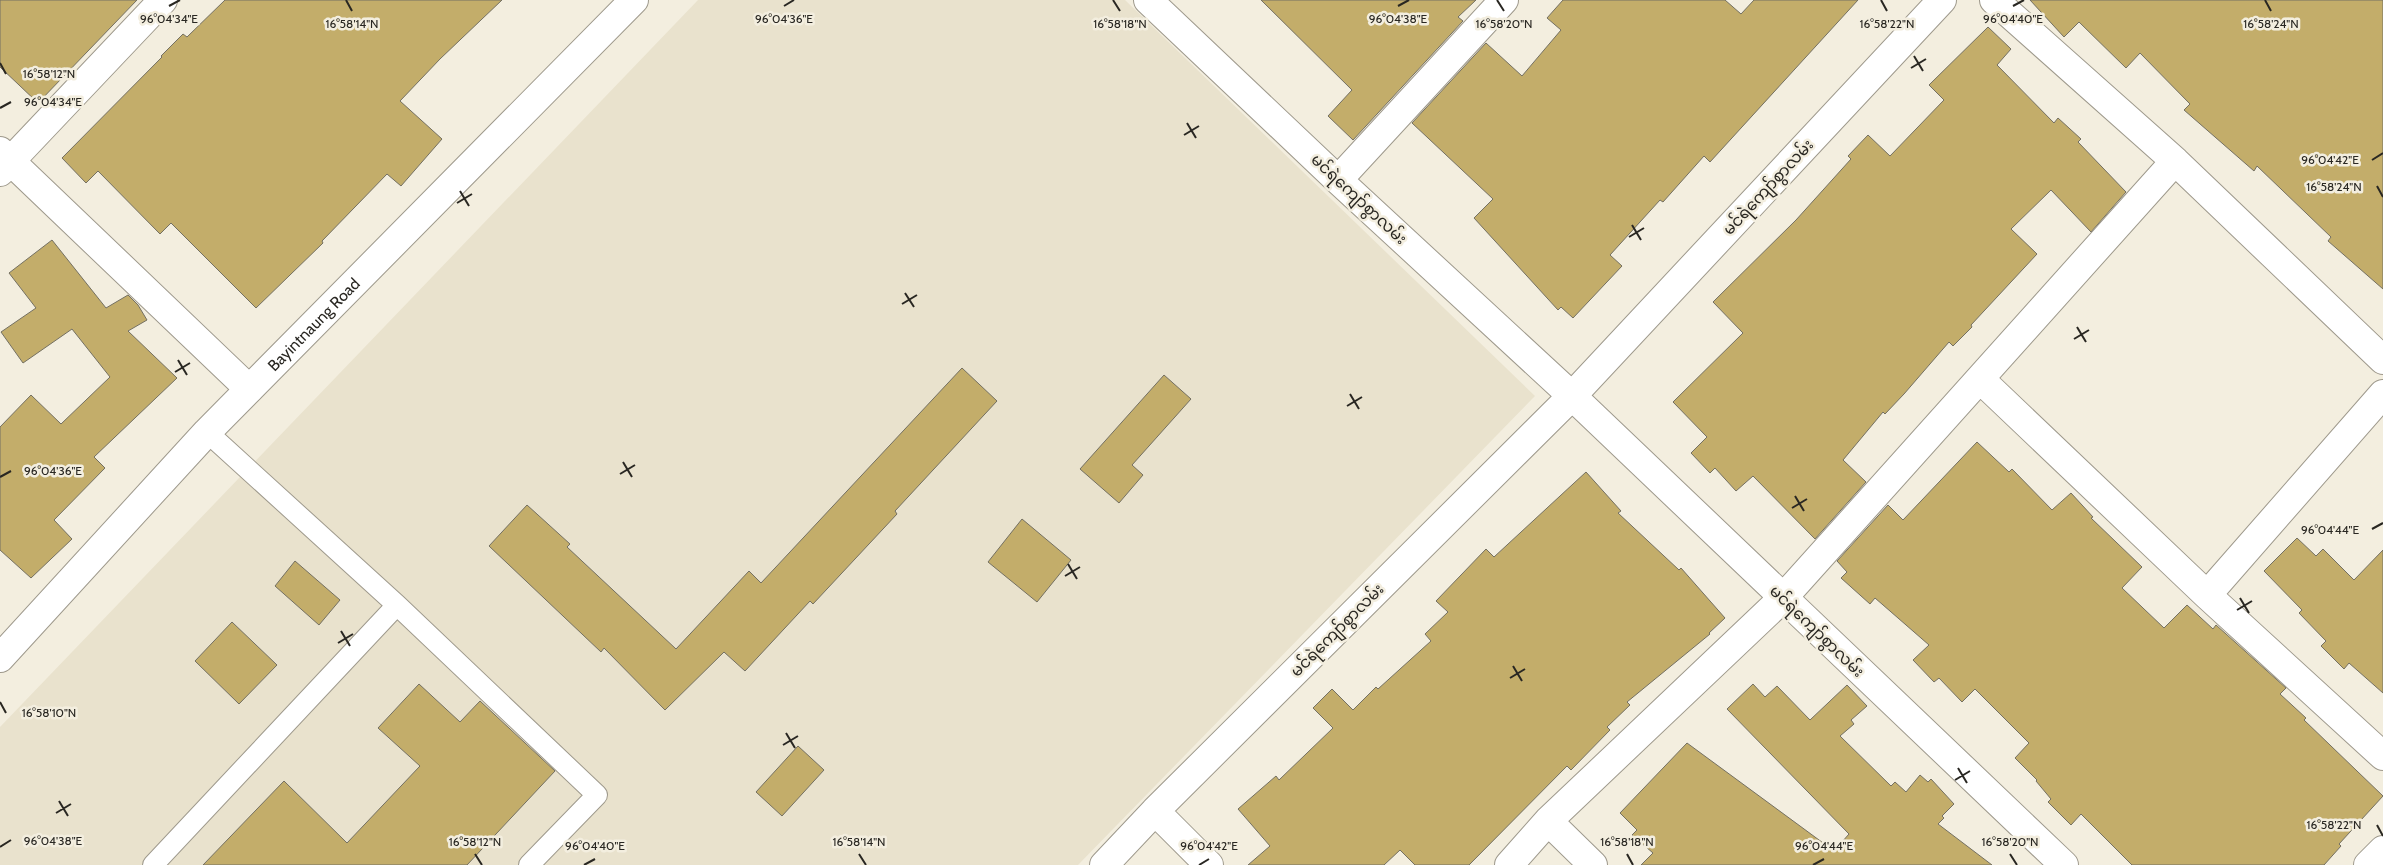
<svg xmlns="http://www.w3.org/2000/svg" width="2383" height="865" font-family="Cabin,'Noto Sans Myanmar',sans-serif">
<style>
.built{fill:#e9e2cd}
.building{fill:#c3ad6a;stroke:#747062}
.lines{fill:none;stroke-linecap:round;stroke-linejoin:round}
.lane-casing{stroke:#9e998c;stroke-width:22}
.street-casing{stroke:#9e998c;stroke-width:30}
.secondary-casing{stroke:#9e998c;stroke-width:30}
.lane{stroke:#fff;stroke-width:20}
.street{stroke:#fff;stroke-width:28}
.secondary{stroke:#fff;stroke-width:28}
.ticks{fill:none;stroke:#292722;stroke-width:2}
.labels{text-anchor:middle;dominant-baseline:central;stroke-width:5;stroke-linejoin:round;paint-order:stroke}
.street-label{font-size:16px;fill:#292722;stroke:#f3eedf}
.ticks-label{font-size:12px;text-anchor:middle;fill:#292722;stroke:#f3eedf;stroke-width:5;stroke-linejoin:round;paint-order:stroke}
</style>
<rect width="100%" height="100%" fill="#f3eedf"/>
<!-- built -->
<path class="built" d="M698,0H1125L1535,396L1078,865H0V727Z"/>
<!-- building -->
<path class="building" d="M0,0H137L38,103L0,67Z
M225,0H502L440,59L400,101L442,139L401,186L387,174L322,241L323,243L256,308L171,223L160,234L98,171L86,183L62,158L162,57L161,56L183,34L187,37Z
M1261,0H1476L1458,17L1463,21L1353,140L1328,116L1352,90Z
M1563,0H1725L1741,14L1754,0H1858L1710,162L1704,156L1663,202L1660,200L1610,255L1622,266L1573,318L1561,307L1558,310L1474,218L1493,199L1412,123L1486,43L1522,76L1561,30L1547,18Z
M2030,0H2383V289L2328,241L2331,237L2257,166L2254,171L2184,110L2190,104L2140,53L2126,68L2079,22L2064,37Z
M1988,27L2011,49L1997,65L2054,123L2058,118L2081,139L2078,142L2126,192L2091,232L2051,190L2011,229L2037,254L1971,325L1972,327L1953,346L1949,342L1904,394L1885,414L1883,412L1843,460L1866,482L1815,539L1753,476L1736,491L1715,468L1710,473L1691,453L1707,437L1673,402L1743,333L1713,302L1796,220L1851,159L1848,156L1868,135L1890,156L1944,100L1929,85Z
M52,240L106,308L128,295L138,305L147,320L128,331L177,378L94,457L105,468L54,520L72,539L31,578L0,550V427L31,395L61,424L110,377L72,329L23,363L1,332L36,308L9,273Z
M962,368L997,401L895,511L897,514L813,604L810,601L745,671L724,652L665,710L604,648L601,652L489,546L527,505L570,544L567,547L676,649L749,571L761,583Z
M1164,375L1191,399L1132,465L1143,475L1119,503L1080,469Z
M1977,442L2009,472L2012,469L2052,510L2071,493L2093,517L2091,518L2142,567L2122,588L2164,628L2187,605L2213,629L2216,625L2286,688L2280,694L2306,718L2304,720L2383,796L2339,844L2341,846L2324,865H2132L2081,814L2071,825L2048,802L2051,799L2036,781L2037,780L2015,758L2029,743L1975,689L1962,702L1939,678L1934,682L1913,660L1929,645L1875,598L1870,604L1841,578L1847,572L1837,561L1888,505L1903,520Z
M1586,472L1621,511L1618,513L1679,570L1681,568L1725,618L1709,633L1710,634L1627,702L1630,705L1607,727L1610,730L1571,770L1567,766L1469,865H1415L1400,850L1384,865H1248L1270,846L1238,809L1276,776L1279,780L1333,728L1313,708L1332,689L1353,710L1376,687L1378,689L1431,641L1425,634L1448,612L1436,601L1486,549L1494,557Z
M1022,519L1071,560L1037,602L988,562Z
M2297,538L2316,556L2323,549L2354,580L2383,550V693L2349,663L2344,669L2321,646L2326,641L2299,613L2302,610L2264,571Z
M295,561L340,600L319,625L275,586Z
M232,622L277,665L239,704L195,661Z
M419,684L460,722L480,701L555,771L467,865H203L284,781L347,843L420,766L378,728Z
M1753,684L1765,697L1777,686L1810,720L1847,685L1867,706L1851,720L1854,724L1840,736L1891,786L1895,782L1906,792L1920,775L1928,782L1931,779L1954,804L1942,816L1944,818L1938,824L1992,865H1641L1653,853L1632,835L1637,830L1620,813L1687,743L1834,851L1849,834L1727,709Z
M798,746L824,770L782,816L756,792Z"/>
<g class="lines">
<defs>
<path id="lane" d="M207,432L397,605L597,795L529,865
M153,865L397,605"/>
<path id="street" d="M1148,0L1338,180L1572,396L2064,865
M1994,0L2175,161L2383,360
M0,151L249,389
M0,172L163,0
M1338,180L1504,0
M1980,379L2207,595L2383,756
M2207,595L2383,394
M1155,811L1209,865
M1548,821L1593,865
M1104,865L1155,811L1572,396L1942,0
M1509,865L1548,821L1783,598L2175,161
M2368,865L2383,850"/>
<g id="secondary">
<path id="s1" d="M0,658L207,432L634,0"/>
</g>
</defs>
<!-- lane casing -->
<use href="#lane" class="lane-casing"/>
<!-- street casing -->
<use href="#street" class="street-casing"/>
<!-- secondary casing -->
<use href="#secondary" class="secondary-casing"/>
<!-- lane -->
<use href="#lane" class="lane"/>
<!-- street -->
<use href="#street" class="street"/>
<!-- secondary -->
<use href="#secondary" class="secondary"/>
</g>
<!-- ticks -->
<path class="ticks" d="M346,0L352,11M1113,0L1120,11M1497,0L1504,11M1881,0L1887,11M2265,0L2271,11M169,6L180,0M784,6L794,0M1398,6L1409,0M2013,6L2024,0M1914,56L1923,71M0,63L6,74M1911,68L1926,59M0,108L11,102M1187,123L1196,138M1184,135L1199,126M2372,160L2383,153M2377,186L2383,197M460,191L469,206M457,203L472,194M1632,225L1641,240M1629,237L1644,228M905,293L914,307M902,304L917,295M2077,327L2086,342M2074,339L2089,330M178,360L187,375M175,372L190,363M1350,394L1359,409M1347,406L1362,397M623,462L632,477M620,474L635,465M0,477L11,471M1795,496L1804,511M1792,508L1807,499M2372,529L2383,523M1068,564L1077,579M1065,576L1080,567M2240,598L2249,613M2237,610L2252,601M341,631L350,646M338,643L353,634M1513,666L1522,681M1510,678L1525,669M0,702L6,713M786,733L795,748M783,745L798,736M1958,768L1967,783M1955,780L1970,771M59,801L68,816M56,813L71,804M2377,825L2383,836M0,847L11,840M475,854L482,865M859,854L866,865M1627,854L1633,865M2010,854L2017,865M584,865L595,859M1199,865L1209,859M1813,865L1824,859"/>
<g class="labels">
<!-- street labels -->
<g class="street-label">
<text transform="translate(1768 187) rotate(-47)">မင်ရဲကျော်စွာလမ်း</text>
<text transform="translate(1359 199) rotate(43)">မင်ရဲကျော်စွာလမ်း</text>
<text stroke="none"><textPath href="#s1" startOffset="458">Bayintnaung Road</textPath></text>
<text transform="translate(1337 630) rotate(-45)">မင်ရဲကျော်စွာလမ်း</text>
<text transform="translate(1817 631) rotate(44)">မင်ရဲကျော်စွာလမ်း</text>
</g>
</g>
<g class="ticks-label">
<text x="169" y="23">96°04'34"E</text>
<text x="784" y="23">96°04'36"E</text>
<text x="1398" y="23">96°04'38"E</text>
<text x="2013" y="23">96°04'40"E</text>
<text x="1887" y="28">16°58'22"N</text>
<text x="2271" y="28">16°58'24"N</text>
<text x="352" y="28">16°58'14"N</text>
<text x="1120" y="28">16°58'18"N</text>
<text x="1504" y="28">16°58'20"N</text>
<text x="49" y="78">16°58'12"N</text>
<text x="53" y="106">96°04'34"E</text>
<text x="2330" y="164">96°04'42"E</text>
<text x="2334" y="191">16°58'24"N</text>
<text x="53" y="475">96°04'36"E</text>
<text x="2330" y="534">96°04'44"E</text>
<text x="49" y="717">16°58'10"N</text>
<text x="2334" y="829">16°58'22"N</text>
<text x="53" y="845">96°04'38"E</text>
<text x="475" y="846">16°58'12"N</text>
<text x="859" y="846">16°58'14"N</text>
<text x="1627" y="846">16°58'18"N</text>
<text x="2010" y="846">16°58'20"N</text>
<text x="595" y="850">96°04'40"E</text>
<text x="1209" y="850">96°04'42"E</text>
<text x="1824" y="850">96°04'44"E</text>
</g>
</svg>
